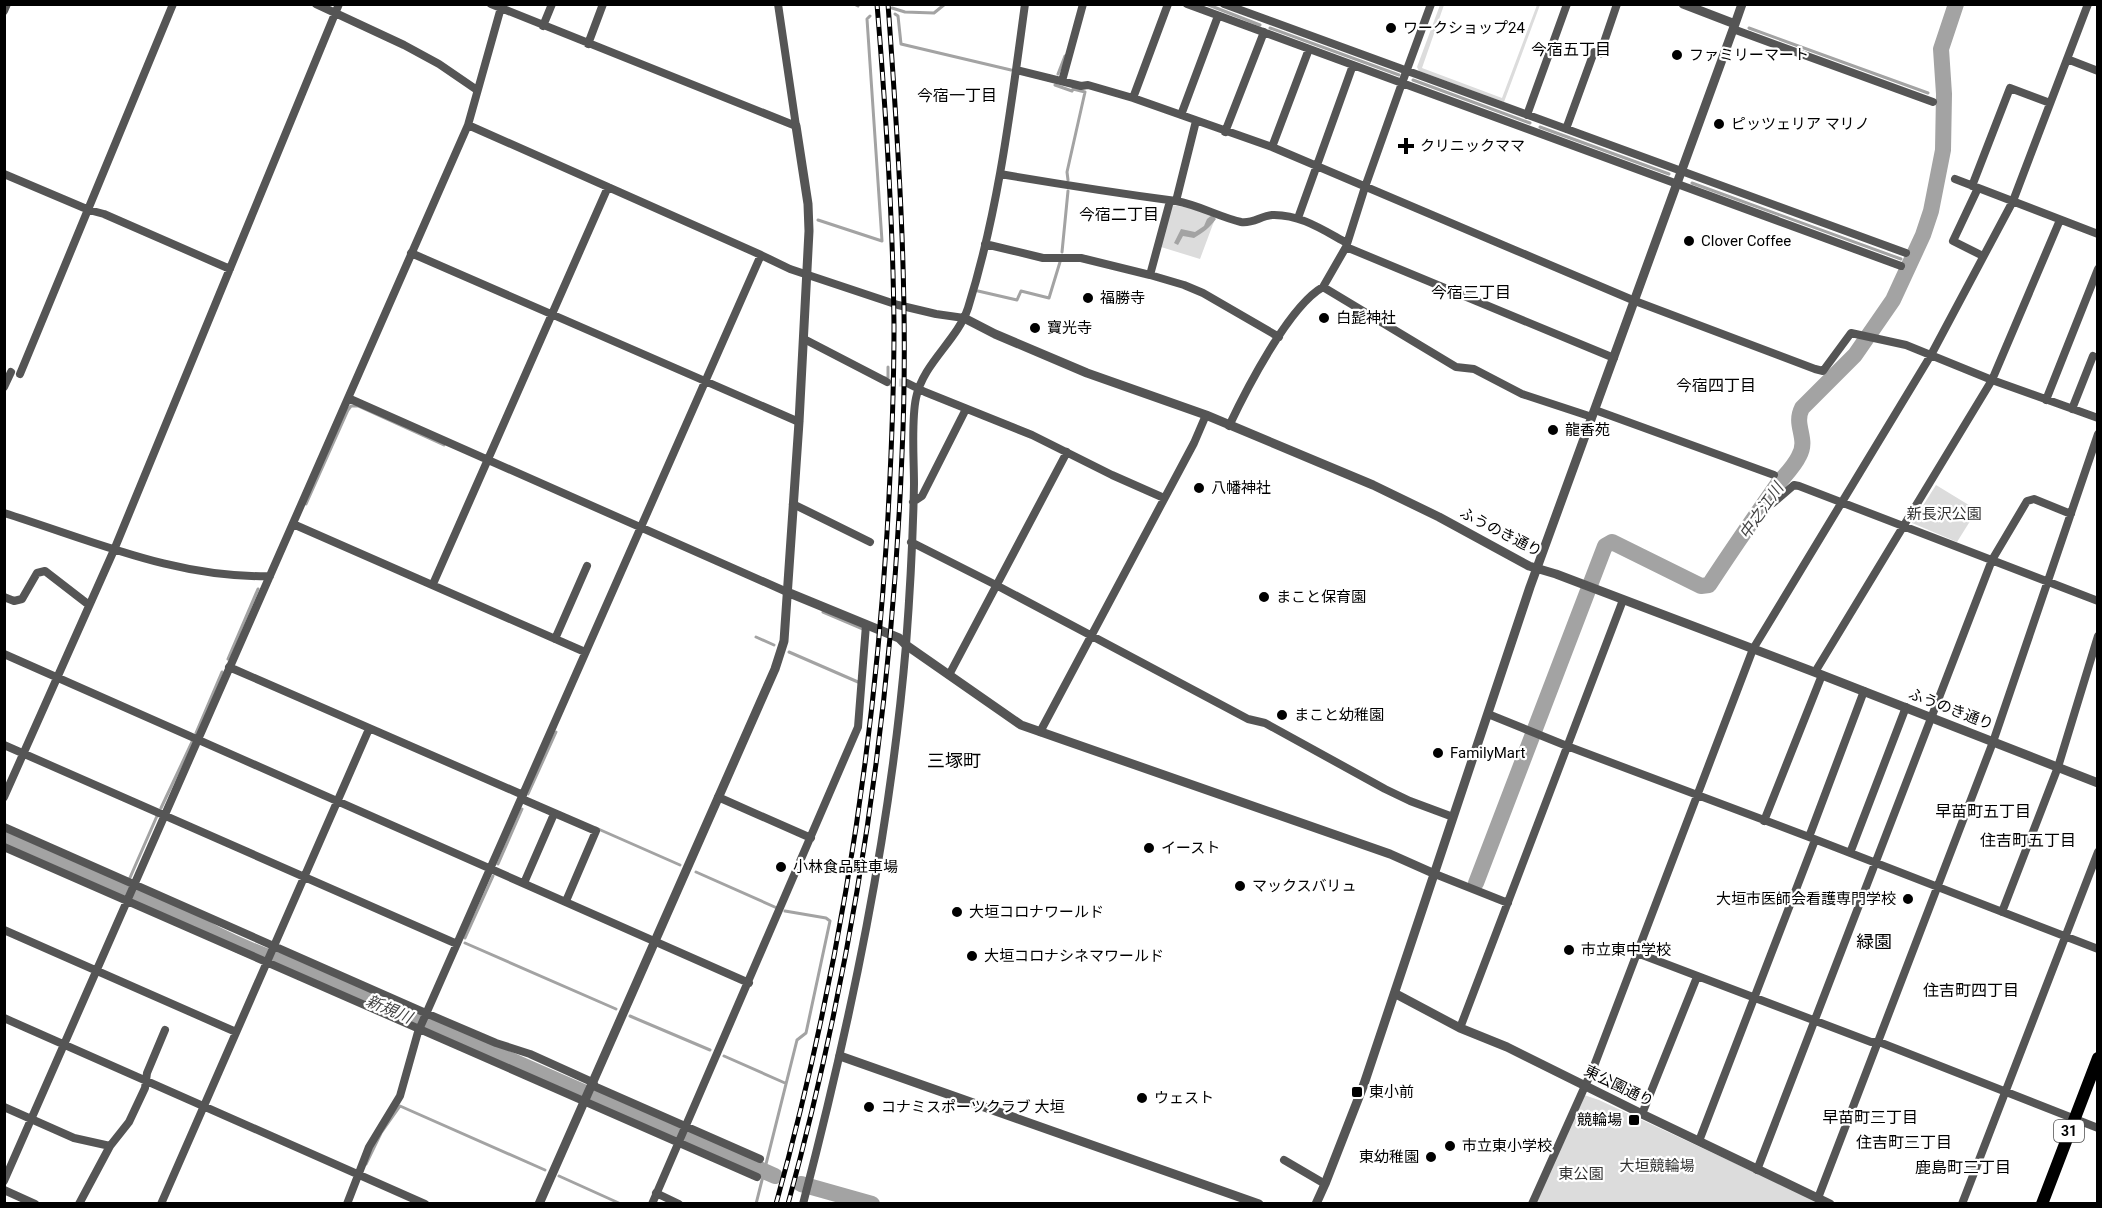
<svg xmlns="http://www.w3.org/2000/svg" width="2102" height="1208" font-family="Roboto,'Noto Sans JP',sans-serif">
<style>
.green{fill:#dcdcdc}
.water{fill:#a3a3a3}
.lines{fill:none;stroke-linecap:round;stroke-linejoin:round}
.stream{stroke:#a3a3a3;stroke-width:3}
.river{stroke:#a3a3a3;stroke-width:16}
.minor-tunnel{stroke:#d9d9d9;stroke-width:8;stroke-dasharray:8 4;stroke-linecap:butt}
.minor{stroke:#555;stroke-width:8}
.tertiary{stroke:#555;stroke-width:9}
.primary{stroke:#000;stroke-width:12}
.rail-casing{stroke:#000;stroke-width:5}
.rail{stroke:#fff;stroke-width:3;stroke-dasharray:9;stroke-linecap:butt}
.poi-dot{fill:#000;stroke:#fff;stroke-width:2}
.labels{text-anchor:middle;dominant-baseline:central;stroke-width:4.5;stroke-linejoin:round;paint-order:stroke}
.shield{fill:#fff;stroke:#4c4c4c;stroke-width:1.5}
.shield-label{font-size:14px;font-weight:bold;fill:#000}
.poi-label{font-size:15px;fill:#000;stroke:#fff;text-anchor:start}
.park-label{font-size:15px;fill:#333;stroke:#fff}
.street-label{font-size:15px;fill:#000;stroke:#fff}
.neighbourhood-label{font-size:16px;fill:#000;stroke:#fff}
.water-label{font-size:16px;font-style:italic;fill:#444;stroke:#fff}
.quarter-label{font-size:18px;fill:#000;stroke:#fff}
</style>
<rect width="100%" height="100%" fill="#fff"/>
<!-- green -->
<path class="green" d="M1440,5H1444L1422,68L1502,98L1537,5H1540L1504,102L1419,71L1417,67Z
M1172,205L1207,211L1216,216L1200,259L1161,247Z
M1936,485L1977,510L1957,542L1912,523Z
M1584,1095L1599,1100L1820,1203L1536,1204Z"/>
<!-- water -->
<path class="water" d="M1212,215L1216,219C1209,228 1204,232 1194,238L1183,236L1178,245L1174,243L1181,229L1195,232L1204,226L1207,219Z"/>
<g class="lines">
<!-- stream -->
<path class="stream" d="M854,4L858,6
M1206,4L1260,25
M892,8L905,12L934,13L945,4
M895,14L898,16L901,44L1011,70
M1270,28L1399,75
M1749,28L1928,93
M1058,74L1065,56
M1413,80L1530,123
M1055,85L1072,91L1073,89L1085,92L1067,172L1068,180
M1942,98H1944
M1540,127L1669,174
M1692,183L1901,259
M818,220L882,241L867,19L870,16
M1062,252L1068,191
M978,291L1017,300L1021,291L1049,298L1060,262
M885,378L888,379V367
M306,504L348,410L351,406H358L444,445
M823,612L863,629
M756,637L774,645
M789,652L858,682
M228,659L258,589
M196,733L222,672
M528,794L556,732
M161,808L192,742
M596,828L680,865
M498,864L522,809
M696,872L777,908
M125,889L157,816
M465,938L493,876
M465,943L616,1009
M630,1016L710,1050
M724,1056L785,1083
M366,1164L381,1133L400,1106L545,1170
M559,1176L621,1204
M756,1204L797,1040L806,1033L830,921L826,918L785,911"/>
<!-- river -->
<path class="river" d="M4,837L183,915C219,939 262,956 303,969L775,1176
M1476,883L1605,546L1612,542L1701,586L1709,585C1731,551 1754,518 1777,485C1784,476 1794,467 1799,456C1809,438 1793,426 1802,408L1855,355L1893,300L1923,235L1931,211L1943,150L1944,94L1941,49L1956,4
M801,1184L872,1204"/>
<!-- minor-tunnel -->
<path class="minor-tunnel" d="M887,382L907,383"/>
<!-- minor -->
<path class="minor" d="M316,4L404,45L439,64L477,90
M491,4L796,126L778,4
M1187,4L1402,83L1431,4
M1224,4L1906,253
M4,11L7,4
M543,26L552,4
M1733,29L1933,102
M588,44L603,4
M2067,59L2098,71
M1016,70L1081,86L1088,85L1133,98L1272,147L1635,301L1815,369L1823,371L1851,333L1906,345L1992,380L2098,418
M1062,81L1083,4
M1133,98L1168,4
M1181,115L1218,16
M1527,115L1567,4
M468,125L761,255L790,269L898,305L936,314L964,318
M1566,129L1594,52L1600,54L1617,4
M1225,132L1264,32
M1272,147L1309,49
M4,174L89,210L104,214L230,269
M1000,174C1059,184 1117,193 1176,201C1199,205 1219,217 1241,222C1252,224 1261,216 1272,215C1300,214 1323,230 1347,243
M1955,179L2098,234
M1972,186L2010,88L2050,103
M1978,188L1953,241L1983,256
M1176,201L1196,121
M1298,218L1353,65
M985,244L1043,258H1081L1150,275L1170,201
M1346,247L1614,358
M411,253L799,422
M1150,275L1184,285L1203,293L1279,337
M804,339L887,382
M20,374L173,4
M907,383L925,392L1032,435L1112,475L1164,498
M4,387L11,372
M348,398L787,592
M2046,400L2098,269
M2072,409L2093,356
M1595,410L1774,475
M1592,417L1522,394L1474,369L1456,367L1323,287L1346,247L1365,187L1402,83L1901,266
M1229,426C1246,390 1289,306 1323,287
M913,502L922,496L966,409
M1773,503L1794,485L1799,486L2098,601
M793,504L870,542
M4,513C91,540 177,579 270,576
M293,524L585,652
M911,542L996,585L1248,719L1265,723L1385,789L1410,801L1453,817
M433,584L608,187
M4,597L14,601L22,599L37,573L45,571L89,605
M555,639L587,566
M4,654L749,983
M229,667L523,795
M1815,672L1992,380L2060,220
M949,675L1067,452
M1488,714L1567,746L1809,837L2098,949
M1040,732L1194,443L1206,415
M4,745L457,944
M4,797L114,550L339,4
M718,797L811,838
M522,799L596,831L566,901
M1764,821L1822,675
M4,827L421,1011L496,1043L530,1054L592,1082L596,1087L760,1159
M1809,837L1864,691
M4,847L757,1177
M1850,853L1906,707
M1435,874L1508,903
M524,883L554,814
M2002,912L2058,767L2098,636
M4,930L236,1032
M1637,953L1871,1042H1879L2098,1128
M4,1018L425,1204
M1460,1028L1623,600
M4,1107L74,1138L110,1146
M1642,1114L1697,977
M1699,1141L1815,840
M1284,1160L1325,1184
M1757,1170L1992,560L2027,501L2034,499L2071,514
M4,1181L468,125L502,4
M4,1190L35,1204
M656,1193L679,1204
M1818,1198L1993,742L2098,434
M79,1204L110,1146L129,1122L145,1088L147,1073L165,1030
M161,1204L369,729
M347,1204L369,1147L400,1096L418,1032L761,255
M652,1204L858,727L866,625
M803,1204C851,1020 890,834 906,645C910,592 913,538 914,484C914,459 911,421 916,398C923,363 957,341 968,308C999,209 1011,106 1025,4
M1532,1204L1594,1066L1753,649L1931,355L2013,201L2088,4
M1962,1204L2098,852"/>
<!-- tertiary -->
<path class="tertiary" d="M1683,4L1735,24L1742,4
M964,318L995,334L1087,373L1206,415L1373,485L1439,517L1529,566L1556,574L1822,675L2098,783
M787,592L899,638L906,645L1021,725L1390,854L1435,874
M1396,994L1460,1028L1507,1047L1642,1114L1830,1204
M840,1056L1259,1204
M539,1204L775,669L784,641L799,422L809,231L808,204L796,126
M1316,1204L1325,1184L1364,1084L1530,587L1735,24"/>
<!-- primary -->
<path class="primary" d="M2042,1204L2098,1058"/>
<defs>
<path id="rail" d="M776,1204C837,984 873,760 887,533C891,464 894,395 894,326C893,219 886,112 877,4
M788,1204C855,959 892,708 902,454C909,304 899,154 888,4"/>
</defs>
<!-- rail casing -->
<use href="#rail" class="rail-casing"/>
<!-- rail -->
<use href="#rail" class="rail"/>
</g>
<!-- markers -->
<g class="poi-dot">
<circle cx="1391" cy="28" r="6"/>
<circle cx="1677" cy="55" r="6"/>
<circle cx="1719" cy="124" r="6"/>
<path d="M1403 137h6v6h6v6h-6v6h-6v-6h-6v-6h6z"/>
<circle cx="1689" cy="241" r="6"/>
<circle cx="1088" cy="298" r="6"/>
<circle cx="1324" cy="318" r="6"/>
<circle cx="1035" cy="328" r="6"/>
<circle cx="1553" cy="430" r="6"/>
<circle cx="1199" cy="488" r="6"/>
<circle cx="1264" cy="597" r="6"/>
<circle cx="1282" cy="715" r="6"/>
<circle cx="1438" cy="753" r="6"/>
<circle cx="1149" cy="848" r="6"/>
<circle cx="781" cy="867" r="6"/>
<circle cx="1240" cy="886" r="6"/>
<circle cx="1908" cy="899" r="6"/>
<circle cx="957" cy="912" r="6"/>
<circle cx="1569" cy="950" r="6"/>
<circle cx="972" cy="956" r="6"/>
<rect x="1351" y="1086" width="12" height="12" rx="3"/>
<circle cx="1142" cy="1098" r="6"/>
<circle cx="869" cy="1107" r="6"/>
<rect x="1628" y="1114" width="12" height="12" rx="3"/>
<circle cx="1450" cy="1146" r="6"/>
<circle cx="1431" cy="1157" r="6"/>
</g>
<g class="labels">
<!-- shield labels -->
<rect class="shield" x="2054" y="1120" width="30" height="22" rx="4.5"/>
<g class="shield-label">
<text x="2069" y="1131">31</text>
</g>
<!-- poi labels -->
<g class="poi-label">
<text x="1403" y="28">ワークショップ24</text>
<text x="1689" y="55">ファミリーマート</text>
<text x="1731" y="124">ピッツェリア マリノ</text>
<text x="1420" y="146">クリニックママ</text>
<text x="1701" y="241">Clover Coffee</text>
<text x="1100" y="298">福勝寺</text>
<text x="1336" y="318">白髭神社</text>
<text x="1047" y="328">寶光寺</text>
<text x="1565" y="430">龍香苑</text>
<text x="1211" y="488">八幡神社</text>
<text x="1276" y="597">まこと保育園</text>
<text x="1294" y="715">まこと幼稚園</text>
<text x="1450" y="753">FamilyMart</text>
<text x="1161" y="848">イースト</text>
<text x="793" y="867">小林食品駐車場</text>
<text x="1252" y="886">マックスバリュ</text>
<text x="1896" y="899" text-anchor="end">大垣市医師会看護専門学校</text>
<text x="969" y="912">大垣コロナワールド</text>
<text x="1581" y="950">市立東中学校</text>
<text x="984" y="956">大垣コロナシネマワールド</text>
<text x="1369" y="1092">東小前</text>
<text x="1154" y="1098">ウェスト</text>
<text x="881" y="1107">コナミスポーツクラブ 大垣</text>
<text x="1622" y="1120" text-anchor="end">競輪場</text>
<text x="1462" y="1146">市立東小学校</text>
<text x="1419" y="1157" text-anchor="end">東幼稚園</text>
</g>
<!-- park labels -->
<g class="park-label">
<text x="1944" y="514">新長沢公園</text>
<text x="1657" y="1166">大垣競輪場</text>
<text x="1581" y="1174">東公園</text>
</g>
<!-- street labels -->
<g class="street-label">
<text transform="translate(1501 532) rotate(27)">ふうのき通り</text>
<text transform="translate(1951 709) rotate(21)">ふうのき通り</text>
<text transform="translate(1619 1086) rotate(26)">東公園通り</text>
</g>
<!-- neighbourhood labels -->
<g class="neighbourhood-label">
<text x="1571" y="49">今宿五丁目</text>
<text x="957" y="95">今宿一丁目</text>
<text x="1119" y="214">今宿二丁目</text>
<text x="1471" y="292">今宿三丁目</text>
<text x="1716" y="385">今宿四丁目</text>
<text x="1983" y="811">早苗町五丁目</text>
<text x="2028" y="840">住吉町五丁目</text>
<text x="1971" y="990">住吉町四丁目</text>
<text x="1870" y="1117">早苗町三丁目</text>
<text x="1904" y="1142">住吉町三丁目</text>
<text x="1963" y="1167">鹿島町三丁目</text>
</g>
<!-- water labels -->
<g class="water-label">
<text transform="translate(1761 511) rotate(-55)">中之江川</text>
<text transform="translate(389 1009) rotate(23)">新規川</text>
</g>
<!-- quarter labels -->
<g class="quarter-label">
<text x="954" y="760">三塚町</text>
<text x="1874" y="941">緑園</text>
</g>
</g>
<!-- border -->
<rect width="2102" height="1208" fill="none" stroke="#000000" stroke-width="12"/>
</svg>
